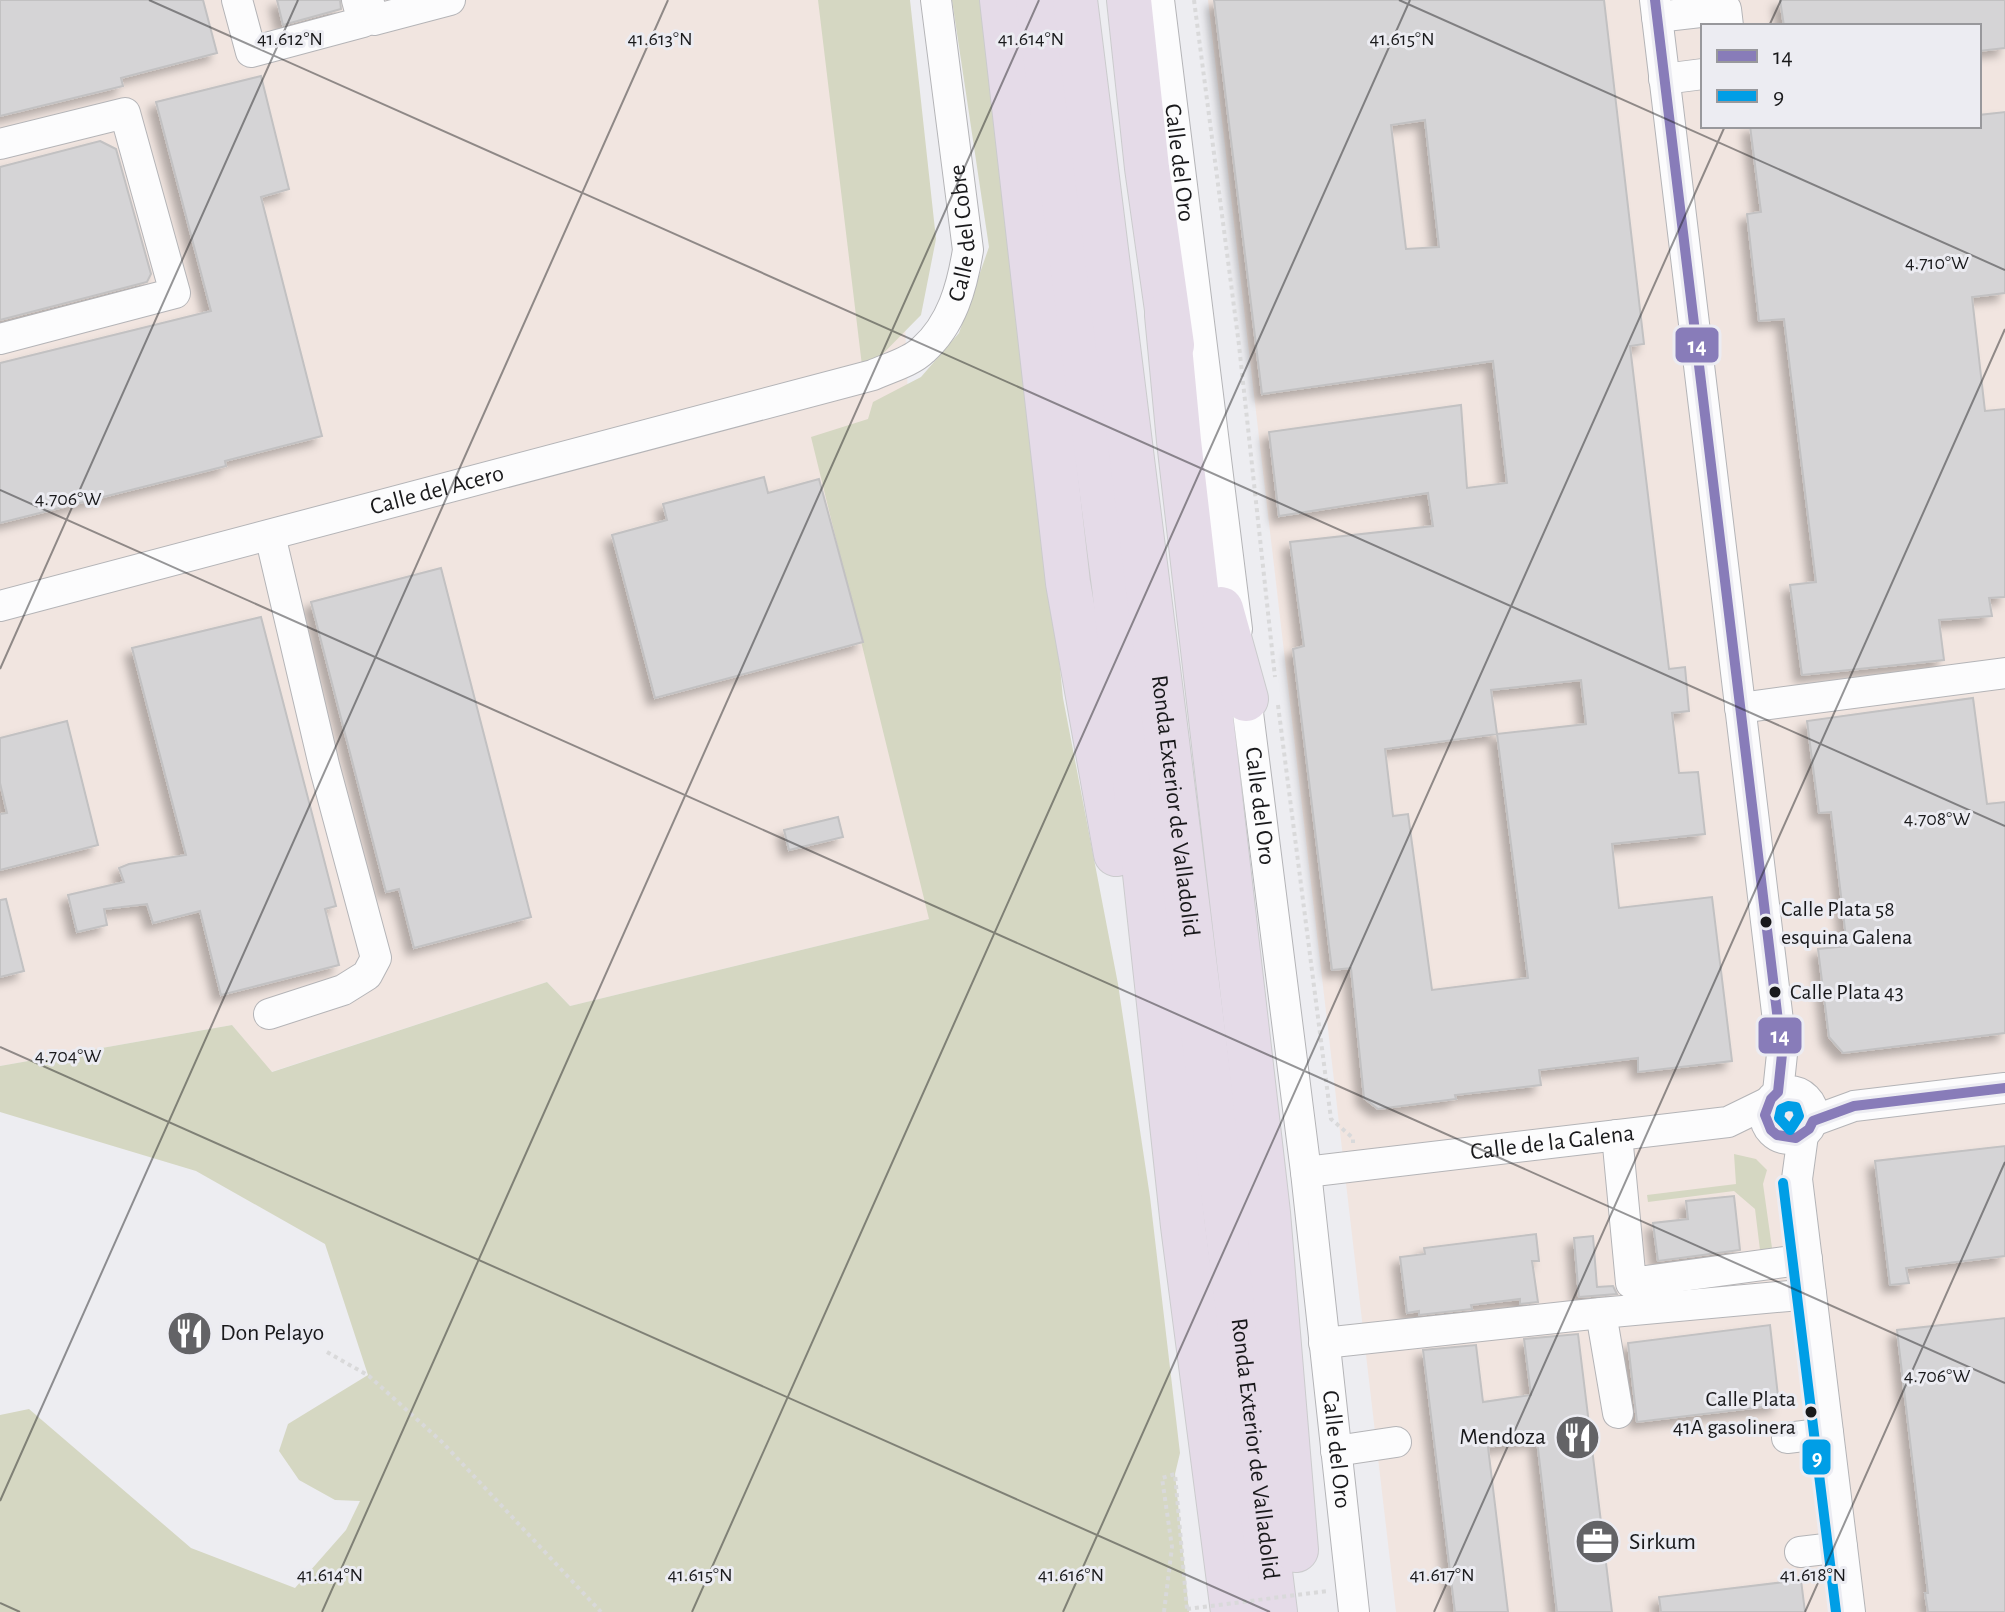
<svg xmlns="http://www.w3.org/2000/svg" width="2005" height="1612" font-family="'Alegreya Sans',sans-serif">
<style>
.industrial{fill:#f1e5e0;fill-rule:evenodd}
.green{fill:#d5d7c2}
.building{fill:#d5d4d6;stroke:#c2c1c2;stroke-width:2;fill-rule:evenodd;filter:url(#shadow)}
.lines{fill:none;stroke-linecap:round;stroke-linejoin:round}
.minor-casing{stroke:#b4b4b7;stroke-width:32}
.highway-casing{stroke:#cbcbcd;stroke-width:46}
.path{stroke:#d9d9da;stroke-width:4;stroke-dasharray:4 4;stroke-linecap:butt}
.minor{stroke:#fcfcfd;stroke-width:30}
.highway{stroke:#e5dbe8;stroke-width:44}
.path-bridge{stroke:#d9d9da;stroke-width:4;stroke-dasharray:4 4;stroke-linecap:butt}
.bus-1-casing{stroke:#ececf2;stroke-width:16}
.bus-2-casing{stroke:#ececf2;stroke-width:16}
.bus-1{stroke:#887cb9;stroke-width:10}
.bus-2{stroke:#009ee6;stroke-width:10}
.ticks{fill:none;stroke:#19191b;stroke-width:2;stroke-opacity:0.45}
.bus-dot{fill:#19191b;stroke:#ececf2;stroke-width:3}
.labels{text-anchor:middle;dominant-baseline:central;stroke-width:6;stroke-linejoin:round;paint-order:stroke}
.bus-label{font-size:22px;fill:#19191b;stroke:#ececf2;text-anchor:start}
.street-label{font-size:24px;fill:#19191b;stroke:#ececf2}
.poi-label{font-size:24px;fill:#19191b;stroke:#ececf2;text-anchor:start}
.ticks-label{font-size:20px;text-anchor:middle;fill:#19191b;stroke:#ececf2;stroke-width:6;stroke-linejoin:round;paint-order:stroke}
.line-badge{stroke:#ececf2;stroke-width:3}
.badge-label{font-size:22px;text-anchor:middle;font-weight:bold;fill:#fff}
</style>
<defs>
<filter id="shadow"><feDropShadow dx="-7" dy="7" stdDeviation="4" flood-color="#0004"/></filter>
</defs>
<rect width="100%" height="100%" fill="#ededf1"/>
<!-- industrial -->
<path class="industrial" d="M0,0H892L929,919L570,1006L547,982L271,1072L232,1025L0,1066Z
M1208,0H2005V1612H1396ZM1703,26H1979V126H1703Z"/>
<!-- green -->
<path class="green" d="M818,0H910L936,239L921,315L863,374Z
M952,0H984L1043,499L1063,698L1118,984L1150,1197L1180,1453L1175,1474L1189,1612H0V1415L29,1409L191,1548L295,1588L346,1530L360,1501L335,1500L299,1480L279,1451L288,1424L368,1375L325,1244L196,1171L0,1112V1066L232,1025L272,1072L547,982L570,1006L929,919L811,437L868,419L873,402L921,377L959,333L989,247Z
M1734,1154L1756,1159L1767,1170L1763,1184L1772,1248L1760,1250L1755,1209L1734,1191L1648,1202L1647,1195L1736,1184Z"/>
<!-- building -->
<path class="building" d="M0,0H203L217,53L121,78L123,86L0,116Z
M277,0H340L341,9L283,25Z
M1214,0H1604L1644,344L1630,346L1669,669L1685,667L1689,711L1672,713L1679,773L1698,772L1705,834L1612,844L1619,908L1712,897L1732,1061L1638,1072V1058L1539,1070L1541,1085L1455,1095L1456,1099L1378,1109L1364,1098L1351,968L1332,970L1293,649L1304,646L1290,542L1433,526L1428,493L1279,516L1269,432L1461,405L1467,488L1507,483L1493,361L1262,394ZM1425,120L1439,247L1406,249L1391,125ZM1581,680L1586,724L1497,734L1491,690ZM1497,734L1528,978L1432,990L1408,814L1393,816L1385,749Z
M1780,0H2005V48L1979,51V26H1784Z
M261,76L289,189L261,197L322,436L225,461L226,466L0,523V363L211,311L156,102Z
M2005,112V293L1972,297L1985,411L2005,409V597L1989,598L1992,616L1939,620L1944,660L1802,675L1790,585L1816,582L1784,319L1759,321L1747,214L1761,212L1750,126H1979V115Z
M100,141L116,149L151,274L147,282L0,320V167Z
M764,477L768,493L819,479L863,642L655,698L612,535L667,520L663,504Z
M441,568L531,917L414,948L399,889L386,892L311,602Z
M261,617L336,906L325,909L339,965L221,995L200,911L153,923L147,904L104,909L107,925L77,932L68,895L124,882L119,868L129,864L186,855L132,648Z
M1973,698L1987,804L2005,802V1033L1843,1053L1829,1037L1818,949L1847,946L1831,812L1819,813L1807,721Z
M67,721L98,845L0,870V814L7,813L0,783V738Z
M838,817L843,837L789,850L784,830Z
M6,899L24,971L0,977V900Z
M2005,1146V1256L1906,1268L1909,1283L1890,1285L1875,1161Z
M1734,1196L1740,1250L1658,1261L1653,1223L1688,1219L1686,1201Z
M1536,1234L1539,1261H1532L1538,1302L1520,1304V1299L1471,1305L1472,1309L1419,1315V1311L1407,1313L1400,1257L1425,1254L1424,1248Z
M1593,1236L1597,1287L1613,1286L1617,1294L1579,1297L1574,1238Z
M2005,1318V1612H1928L1925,1593H1928L1897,1330Z
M1770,1325L1779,1405L1637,1422L1628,1343Z
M1578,1334L1612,1612H1557L1537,1440L1488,1447L1508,1612H1455L1423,1350L1476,1345L1483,1402L1531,1395L1524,1339Z
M1801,1580L1805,1612H1661L1659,1597Z"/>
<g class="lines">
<defs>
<g id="minor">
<path d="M237,0L251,52L363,22L357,0"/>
<path d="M368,0L374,20L450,0"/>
<path id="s1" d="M1159,0L1237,629"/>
<path d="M1655,0L1782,1054L1778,1092"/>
<path d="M1657,17L1726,9L1728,26"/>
<path d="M1664,79L1703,74"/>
<path d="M0,144L125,113L175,293L0,339"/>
<path id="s2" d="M0,606L873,375C888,368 911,362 923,350C952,324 962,287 968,250L936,0"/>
<path id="s3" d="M1244,681L1306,1172L1354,1612"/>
<path d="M1740,708L2005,673"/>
<path d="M269,1014L343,990L367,975L376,958L324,765L270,535"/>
<circle cx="1789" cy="1115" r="24"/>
<path d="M1813,1121L1854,1106L2005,1088"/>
<path d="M1617,1135L1631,1283L1807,1259"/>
<path d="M1803,1135L1797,1179L1850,1612"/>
<path id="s4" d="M1306,1172L1728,1122L1767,1103"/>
<path d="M1601,1313L1618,1413"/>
<path d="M1324,1343L1601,1313L1811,1294"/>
<path d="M1787,1438L1828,1433"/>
<path d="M1336,1451L1396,1442"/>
<path d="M1800,1552L1842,1547"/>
</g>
<g id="highway">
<path d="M1002,0L1068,583L1116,854"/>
<path d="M1038,0L1114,586L1183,1226L1233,1612"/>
<path id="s5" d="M1075,0L1275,1612"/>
<path d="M1129,0L1147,168L1172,345"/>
<path d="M1167,315L1179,441L1268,1213L1296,1550"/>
<path d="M1221,609L1246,699"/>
</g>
</defs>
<!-- minor casing -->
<use href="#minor" class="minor-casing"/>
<!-- highway casing -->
<use href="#highway" class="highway-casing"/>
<!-- path -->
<path class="path" d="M1194,0L1239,345L1275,677
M1278,705L1331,1119L1353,1138V1143
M327,1352L369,1376L442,1442L601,1612
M1164,1612L1172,1547L1162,1478L1175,1474L1187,1609"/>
<!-- minor -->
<use href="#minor" class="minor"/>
<!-- highway -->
<use href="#highway" class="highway"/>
<!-- path-bridge -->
<path class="path-bridge" d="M1187,1609L1328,1591"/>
<defs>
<path id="bus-1" d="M1655,0L1782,1054L1778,1092L1771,1099L1765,1115L1771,1130L1777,1135L1796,1138L1809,1129L1813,1121L1854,1106L2005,1088"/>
<path id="bus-2" d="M1788,1106L1796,1107L1799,1116L1790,1130L1779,1118L1781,1109Z
M1783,1183L1836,1612"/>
</defs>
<!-- bus-1 casing -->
<use href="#bus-1" class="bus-1-casing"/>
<!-- bus-2 casing -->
<use href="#bus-2" class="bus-2-casing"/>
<!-- bus-1 -->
<use href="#bus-1" class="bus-1"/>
<!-- bus-2 -->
<use href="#bus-2" class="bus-2"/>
</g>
<!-- ticks -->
<path class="ticks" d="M149,0L2005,826M1399,0L2005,270M1769,26L1781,0M0,490L2005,1383M0,669L298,0M0,1047L1270,1612M0,1501L668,0M0,1603L20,1612M322,1612L1039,0M692,1612L1410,0M1063,1612L1725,126M1434,1612L2005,329M1805,1612L2005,1162"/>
<!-- icons -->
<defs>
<symbol id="restaurant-disc" viewBox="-11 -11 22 22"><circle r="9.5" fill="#636366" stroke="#ececf2"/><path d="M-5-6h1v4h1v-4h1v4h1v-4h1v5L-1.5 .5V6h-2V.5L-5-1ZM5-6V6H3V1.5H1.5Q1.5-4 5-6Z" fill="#fff"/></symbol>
<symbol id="office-disc" viewBox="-11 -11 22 22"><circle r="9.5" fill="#636366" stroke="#ececf2"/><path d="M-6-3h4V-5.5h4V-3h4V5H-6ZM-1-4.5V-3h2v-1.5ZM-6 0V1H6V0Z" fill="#fff"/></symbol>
</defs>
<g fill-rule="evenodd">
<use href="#restaurant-disc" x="164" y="1308" width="51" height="51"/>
<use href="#restaurant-disc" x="1552" y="1412" width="51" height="51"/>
<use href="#office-disc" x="1572" y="1516" width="51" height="51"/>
</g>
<!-- markers -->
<g class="bus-dot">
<circle cx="1766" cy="922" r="7"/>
<circle cx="1775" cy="992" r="7"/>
<circle cx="1811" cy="1412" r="7"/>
</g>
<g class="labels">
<!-- bus labels -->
<g class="bus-label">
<text x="1781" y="909">Calle Plata 58<tspan x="1781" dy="28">esquina Galena</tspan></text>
<text x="1790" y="992">Calle Plata 43</text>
<text x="1796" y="1399" text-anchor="end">Calle Plata<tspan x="1796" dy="28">41A gasolinera</tspan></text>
</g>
<!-- street labels -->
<g class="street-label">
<text stroke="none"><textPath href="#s1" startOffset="164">Calle del Oro</textPath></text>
<text stroke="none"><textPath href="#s2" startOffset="1088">Calle del Cobre</textPath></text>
<text stroke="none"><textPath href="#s2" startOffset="452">Calle del Acero</textPath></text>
<text stroke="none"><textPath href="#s5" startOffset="812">Ronda Exterior de Valladolid</textPath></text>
<text stroke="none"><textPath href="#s3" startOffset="126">Calle del Oro</textPath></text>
<text stroke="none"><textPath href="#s4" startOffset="248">Calle de la Galena</textPath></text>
<text stroke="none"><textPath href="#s5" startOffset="1460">Ronda Exterior de Valladolid</textPath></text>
<text stroke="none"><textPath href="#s3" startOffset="774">Calle del Oro</textPath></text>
</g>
<!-- poi labels -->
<g class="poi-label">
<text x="220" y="1333">Don Pelayo</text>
<text x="1546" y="1437" text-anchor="end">Mendoza</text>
<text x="1629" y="1542">Sirkum</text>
</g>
</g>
<g class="ticks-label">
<text x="290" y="45">41.612°N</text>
<text x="660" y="45">41.613°N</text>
<text x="1031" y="45">41.614°N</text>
<text x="1402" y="45">41.615°N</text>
<text x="1937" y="269">4.710°W</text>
<text x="68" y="505">4.706°W</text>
<text x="1937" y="825">4.708°W</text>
<text x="68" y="1062">4.704°W</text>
<text x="1937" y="1382">4.706°W</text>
<text x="330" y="1581">41.614°N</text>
<text x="700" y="1581">41.615°N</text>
<text x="1071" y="1581">41.616°N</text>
<text x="1442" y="1581">41.617°N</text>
<text x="1813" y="1581">41.618°N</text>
</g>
<g class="line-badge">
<rect x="1674" y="326" width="46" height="38" rx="8" fill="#887cb9"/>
<rect x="1757" y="1016" width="46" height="39" rx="8" fill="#887cb9"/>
<rect x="1801" y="1438" width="31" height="38" rx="8" fill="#009ee6"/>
</g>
<g class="badge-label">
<text x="1697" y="353">14</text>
<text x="1780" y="1043">14</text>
<text x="1817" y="1465">9</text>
</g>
<!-- legend -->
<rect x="1701" y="24" width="280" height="104" fill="#ececf2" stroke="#98989c" stroke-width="2"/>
<rect x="1717" y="50" width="40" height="12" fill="#887cb9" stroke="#98989c" stroke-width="2"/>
<text x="1773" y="64" font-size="24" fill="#19191b">14</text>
<rect x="1717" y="90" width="40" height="12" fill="#009ee6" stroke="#98989c" stroke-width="2"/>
<text x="1773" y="104" font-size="24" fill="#19191b">9</text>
</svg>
